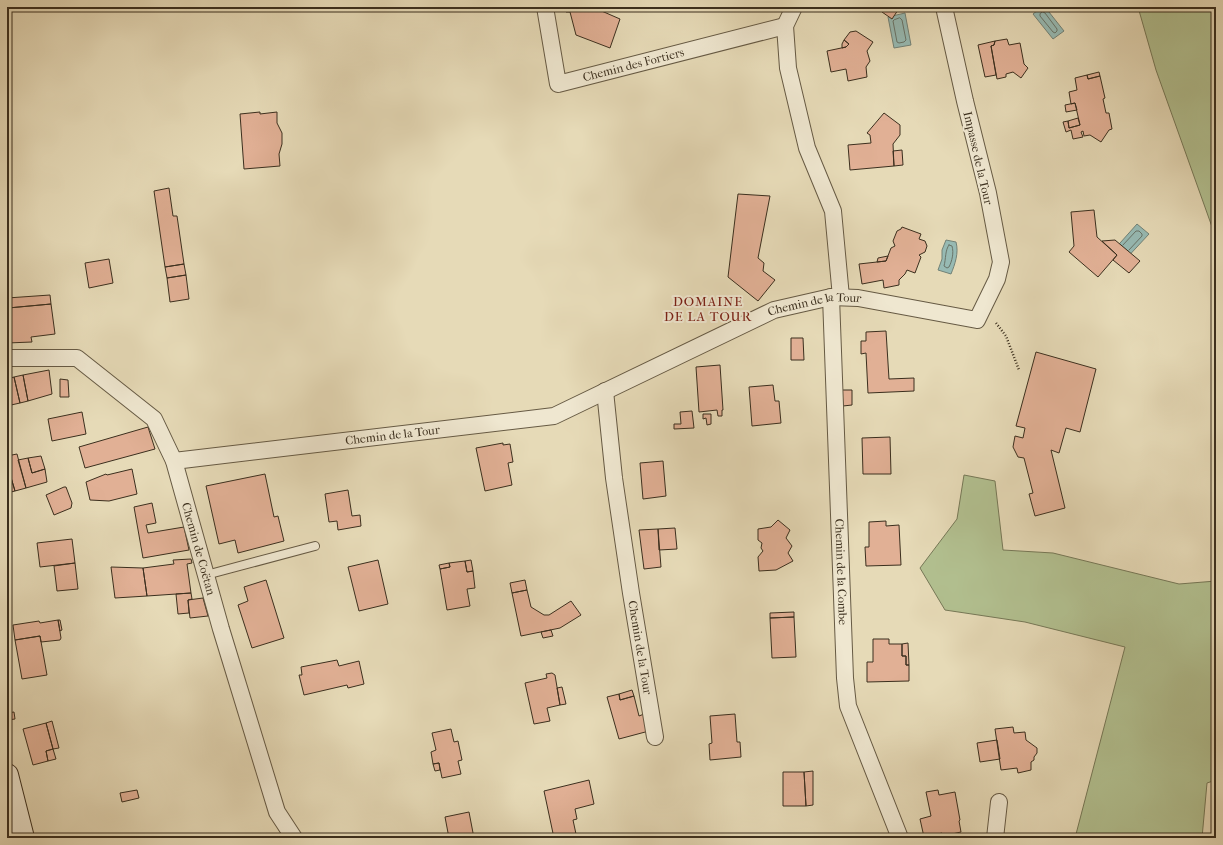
<svg xmlns="http://www.w3.org/2000/svg" width="1223" height="845" font-family="'IM FELL French Canon',serif">
<style>
.green{fill:#b2c090;stroke:#767857}
.water{fill:#97bab3;stroke:#728277}
.lines{fill:none;stroke-linecap:round;stroke-linejoin:round}
.shore{stroke:#697468;stroke-width:1}
.building{fill:#e1b095;stroke:#3b2f1e}
.lane-casing{stroke:#665a44;stroke-width:10}
.street-casing{stroke:#665a44;stroke-width:18}
.secondary-casing{stroke:#3b2f1e;stroke-width:24}
.path{stroke:#3b2f1e;stroke-width:2.5;stroke-dasharray:1 2;stroke-linecap:butt}
.lane{stroke:#efe7d0;stroke-width:8}
.street{stroke:#efe7d0;stroke-width:16}
.secondary{stroke:#efe7d0;stroke-width:22}
.labels{text-anchor:middle;dominant-baseline:central;stroke-width:4;stroke-linejoin:round;paint-order:stroke}
.street-label{font-size:12px;fill:#3b2f1e;stroke:#efe7d0}
.neighbourhood-label{font-size:13px;letter-spacing:1px;fill:#7a1f14;stroke:#efe7d0}
</style>
<rect width="100%" height="100%" fill="#e6dab7"/>
<filter id="stains"><feTurbulence type="fractalNoise" baseFrequency=".005" numOctaves="4"/><feColorMatrix values="0 0 0 0 .2 0 0 0 0 .09 0 0 0 0 .02 0 0 0 .5 -.17"/></filter>
<radialGradient id="worn" r=".72"><stop offset=".6" stop-color="#630" stop-opacity="0"/><stop offset="1" stop-color="#630" stop-opacity=".3"/></radialGradient>
<!-- green -->
<path class="green" d="M1138,7H1216V238L1156,70Z
M964,475L995,481L1003,550L1053,553L1179,584L1216,581V780L1207,783L1202,838H1075L1125,647L1025,622L945,610L920,568L957,519Z"/>
<!-- water -->
<path class="water" d="M1042,7H1045L1064,31L1053,39L1033,14Z
M905,13L911,45L894,48L888,17Z
M1137,224L1149,234L1123,262L1112,252Z
M946,240L956,242C959,253 955,264 951,274L938,270L942,259V250Z"/>
<g class="lines">
<!-- shore -->
<path class="shore" d="M1043,12L1045,13L1057,29V31L1055,33L1053,32L1040,16V14Z
M900,18L902,20L906,40L904,42L899,43L897,42L893,21L894,20Z
M949,245L952,246C954,253 952,261 949,267L947,268L944,266C946,259 945,250 949,245Z
M1123,245L1136,231H1139L1142,234V236L1129,250"/>
</g>
<!-- building -->
<path class="building" d="M263,7H330V8L263,10Z
M566,7H597V9L620,19L610,48L576,35L570,12H566Z
M885,7H900L892,19L882,12Z
M856,31L873,42L867,51L870,61L866,67L867,77L848,81L846,69L831,72L827,51L846,47L849,44L844,40L850,32Z
M1007,39L1009,45L1020,43L1024,64L1028,68L1021,78L1013,72L1006,74V77L997,79L991,46L994,45L995,41Z
M844,40L849,44L846,47L842,48V44Z
M995,41L994,45L991,46L996,75L985,77L978,45Z
M1099,72L1100,76L1088,79L1087,75Z
M1087,75L1088,79L1100,76L1105,98L1103,99L1106,113H1109L1112,129L1109,130L1101,142L1090,135L1084,136L1083,131L1081,132L1083,137L1073,139L1071,130L1066,132L1063,122L1068,121L1069,128L1080,125L1075,103L1071,104L1069,92L1077,90L1075,78Z
M1075,103L1077,110L1066,112L1065,105Z
M260,112V114L277,112V123L282,133V144L279,154L280,166L244,169L240,114Z
M884,113L900,125V135L893,144L894,166L850,170L848,145L871,143L870,135L867,133Z
M1078,118L1080,125L1069,128L1068,121Z
M902,150L903,165L894,166L893,151Z
M169,188L173,216H177L184,264L165,267L154,191Z
M738,194L770,196L758,258L764,263L763,271L775,280L758,301L728,277Z
M1094,210L1097,237L1117,255L1098,277L1069,252L1074,246L1071,212Z
M902,227L921,234L919,239L925,241L927,246L925,252L919,255L921,257L915,273L907,270L905,274L899,280V285L884,288L883,280L862,284L859,264L886,261L891,248L895,246L893,241L897,231L901,229Z
M1115,240L1140,261L1129,273L1113,260L1117,255L1102,241Z
M888,256L886,261L877,262L878,258Z
M109,259L113,283L89,288L85,263Z
M184,264L186,275L167,278L165,267Z
M186,275L189,299L170,302L167,278Z
M50,295L51,304L8,308L7,298Z
M51,304L55,334L31,337L32,342L7,343L8,308Z
M886,331L889,379L914,378V391L868,393L866,353L861,354V341H866V332Z
M791,338H803L804,360H791Z
M1036,352L1096,369L1080,432L1066,428L1059,453L1051,450L1065,508L1035,516L1029,494L1033,493L1024,458L1018,457L1013,447L1015,436L1023,438L1025,428L1016,426Z
M720,365L723,410H722V416H718L717,410L699,412L696,367Z
M49,370L52,394L28,401L23,375Z
M23,375L28,401L20,403L14,377Z
M14,377L20,403L11,405L7,392V379Z
M60,379L68,380L69,397H60Z
M773,385L775,401H779L781,423L752,426L749,387Z
M842,390H852V405L843,406Z
M7,392L11,405L7,406Z
M692,411L694,428L674,429V424H681L680,412Z
M82,412L86,434L52,441L48,419Z
M703,414H711V424L707,425L706,418L703,419Z
M148,427L155,449L85,468L79,447Z
M890,437L891,474H863L862,438Z
M503,443V445L510,444L513,462L508,463L512,485L485,491L476,448Z
M17,454L26,488L15,491L7,464V456Z
M41,456L45,469L32,473L28,458Z
M28,458L32,473L45,469L47,482L26,488L18,460Z
M663,461L666,496L643,499L640,463Z
M7,464L15,491L7,493Z
M132,469L137,494L109,501L90,500L86,482L106,474L107,475Z
M265,474L274,517L278,516L284,541L238,553L235,540L219,544L206,486Z
M64,487H66L72,503L71,508L54,515L46,495Z
M348,490L352,516L360,515L361,526L338,530L337,521L329,522L325,494Z
M152,503L156,523L146,525L148,533L184,527L189,550L143,558L134,507Z
M778,520L790,530L786,538L792,546L788,553L793,561L776,570L759,571L758,557L763,551L761,548L762,543L758,540V529L771,527Z
M886,521V526L899,525L901,565L866,566L865,547H869V522Z
M675,528L677,549L659,550L658,529Z
M658,529L661,567L644,569L639,530Z
M72,539L75,563L40,567L37,543Z
M191,559L192,563L187,564L191,593L147,596L143,568L174,564L173,560Z
M378,560L388,604L359,611L348,567Z
M471,560L473,571L467,572L465,561Z
M465,561L467,572L473,571L475,588L467,589L470,606L447,610L440,569L450,567L449,563Z
M75,563L78,589L57,591L54,566Z
M449,563L450,567L440,569L439,565Z
M111,567L143,568L147,596L115,598Z
M266,580L284,638L252,648L238,605L248,601L244,587Z
M525,580L527,590L512,593L510,583Z
M527,590L531,607L544,615H549L571,601L581,615L560,628L521,636L512,593Z
M191,593L192,599L188,600L189,613L178,614L176,594Z
M203,598L208,616L190,618L188,600Z
M794,612V617L770,618V613Z
M794,617L796,657L772,658L770,618Z
M58,620L61,638L60,640L41,642L40,636L15,640L13,625L39,621L40,623Z
M58,620H60L62,630L60,631Z
M551,630L553,636L543,638L541,632Z
M40,636L47,675L22,679L15,640Z
M873,639H889V644H902V656H906V665H909V681L867,682V662H873Z
M908,643L909,665H906V656H902V644Z
M337,660L339,666L359,661L364,684L348,688L347,685L304,695L299,675H302L301,667Z
M552,673L555,675L560,705L547,708L550,721L534,724L525,683L547,678L546,674Z
M562,687L566,704L560,705L557,688Z
M632,690L634,696L620,700L619,694Z
M619,694L620,700L634,696L639,716L644,714L649,731L619,739L607,697Z
M14,712L15,719L8,720L7,713Z
M735,714L737,742H740L741,757L710,760L709,744L712,743L710,716Z
M52,721L59,748L53,749L46,723Z
M46,723L53,749L46,751L48,761L33,765L23,729Z
M1013,727L1014,733L1025,732L1026,740L1037,748V753L1034,757V760L1031,762V770L1018,773L1017,768L1001,770L995,729Z
M451,729L454,742L458,741L462,760L458,761L461,774L442,778L439,763L433,764L431,752L436,750L432,733Z
M997,740L1000,759L980,762L977,743Z
M53,749L56,759L48,761L46,751Z
M439,763L440,770L435,771L433,764Z
M813,771V805L806,806L804,772Z
M783,772H804L806,806H783Z
M589,780L594,804L575,809L577,819L573,820L576,834L572,835V838H554L544,791Z
M137,790L139,798L122,802L120,793Z
M938,790L939,795L955,792L960,820L959,821L961,832L943,836L942,833L924,837L920,819L931,816L926,792Z
M469,812L474,838H449L445,817Z"/>
<g class="lines">
<defs>
<path id="lane" d="M206,575L315,546"/>
<g id="street">
<path id="s1" d="M545,7L558,84L785,26"/>
<path d="M794,7L785,26L788,68L807,148L833,211L841,297"/>
<path id="s2" d="M831,297L845,678L848,706L900,838"/>
<path id="s3" d="M7,358H77L154,419L174,461L221,629L277,812L294,838"/>
<path id="s4" d="M605,391L614,478L631,593L655,737"/>
<path id="s5" d="M174,461L554,416L774,310L831,297L858,298L977,320L997,279L1001,262L988,193L965,101L944,7"/>
<path d="M995,838L999,802"/>
</g>
<path id="secondary" d="M7,775L23,838"/>
</defs>
<!-- lane casing -->
<use href="#lane" class="lane-casing"/>
<!-- street casing -->
<use href="#street" class="street-casing"/>
<!-- secondary casing -->
<use href="#secondary" class="secondary-casing"/>
<!-- path -->
<path class="path" d="M996,323L1006,336L1019,370"/>
<!-- lane -->
<use href="#lane" class="lane"/>
<!-- street -->
<use href="#street" class="street"/>
<!-- secondary -->
<use href="#secondary" class="secondary"/>
</g>
<g class="labels">
<!-- street labels -->
<g class="street-label">
<text stroke="none"><textPath href="#s1" startOffset="156">Chemin des Fortiers</textPath></text>
<text transform="translate(978 158) rotate(77)">Impasse de la Tour</text>
<text stroke="none"><textPath href="#s5" startOffset="668">Chemin de la Tour</textPath></text>
<text stroke="none"><textPath href="#s5" startOffset="220">Chemin de la Tour</textPath></text>
<text stroke="none"><textPath href="#s3" startOffset="306">Chemin de Coëtan</textPath></text>
<text stroke="none"><textPath href="#s2" startOffset="275">Chemin de la Combe</textPath></text>
<text stroke="none"><textPath href="#s4" startOffset="259">Chemin de la Tour</textPath></text>
</g>
<!-- neighbourhood labels -->
<g class="neighbourhood-label">
<text x="708" y="301">DOMAINE<tspan x="708" dy="15">DE LA TOUR</tspan></text>
</g>
</g>
<!-- margin -->
<rect width="1223" height="845" fill="none" stroke="#e6dab7" stroke-width="24"/>
<rect x="8" y="8" width="1207" height="829" fill="none" stroke="#3b2f1e" stroke-width="2"/>
<rect x="12" y="12" width="1199" height="821" fill="none" stroke="#3b2f1e"/>
<rect width="100%" height="100%" filter="url(#stains)"/>
<rect width="100%" height="100%" fill="url(#worn)"/>
</svg>
